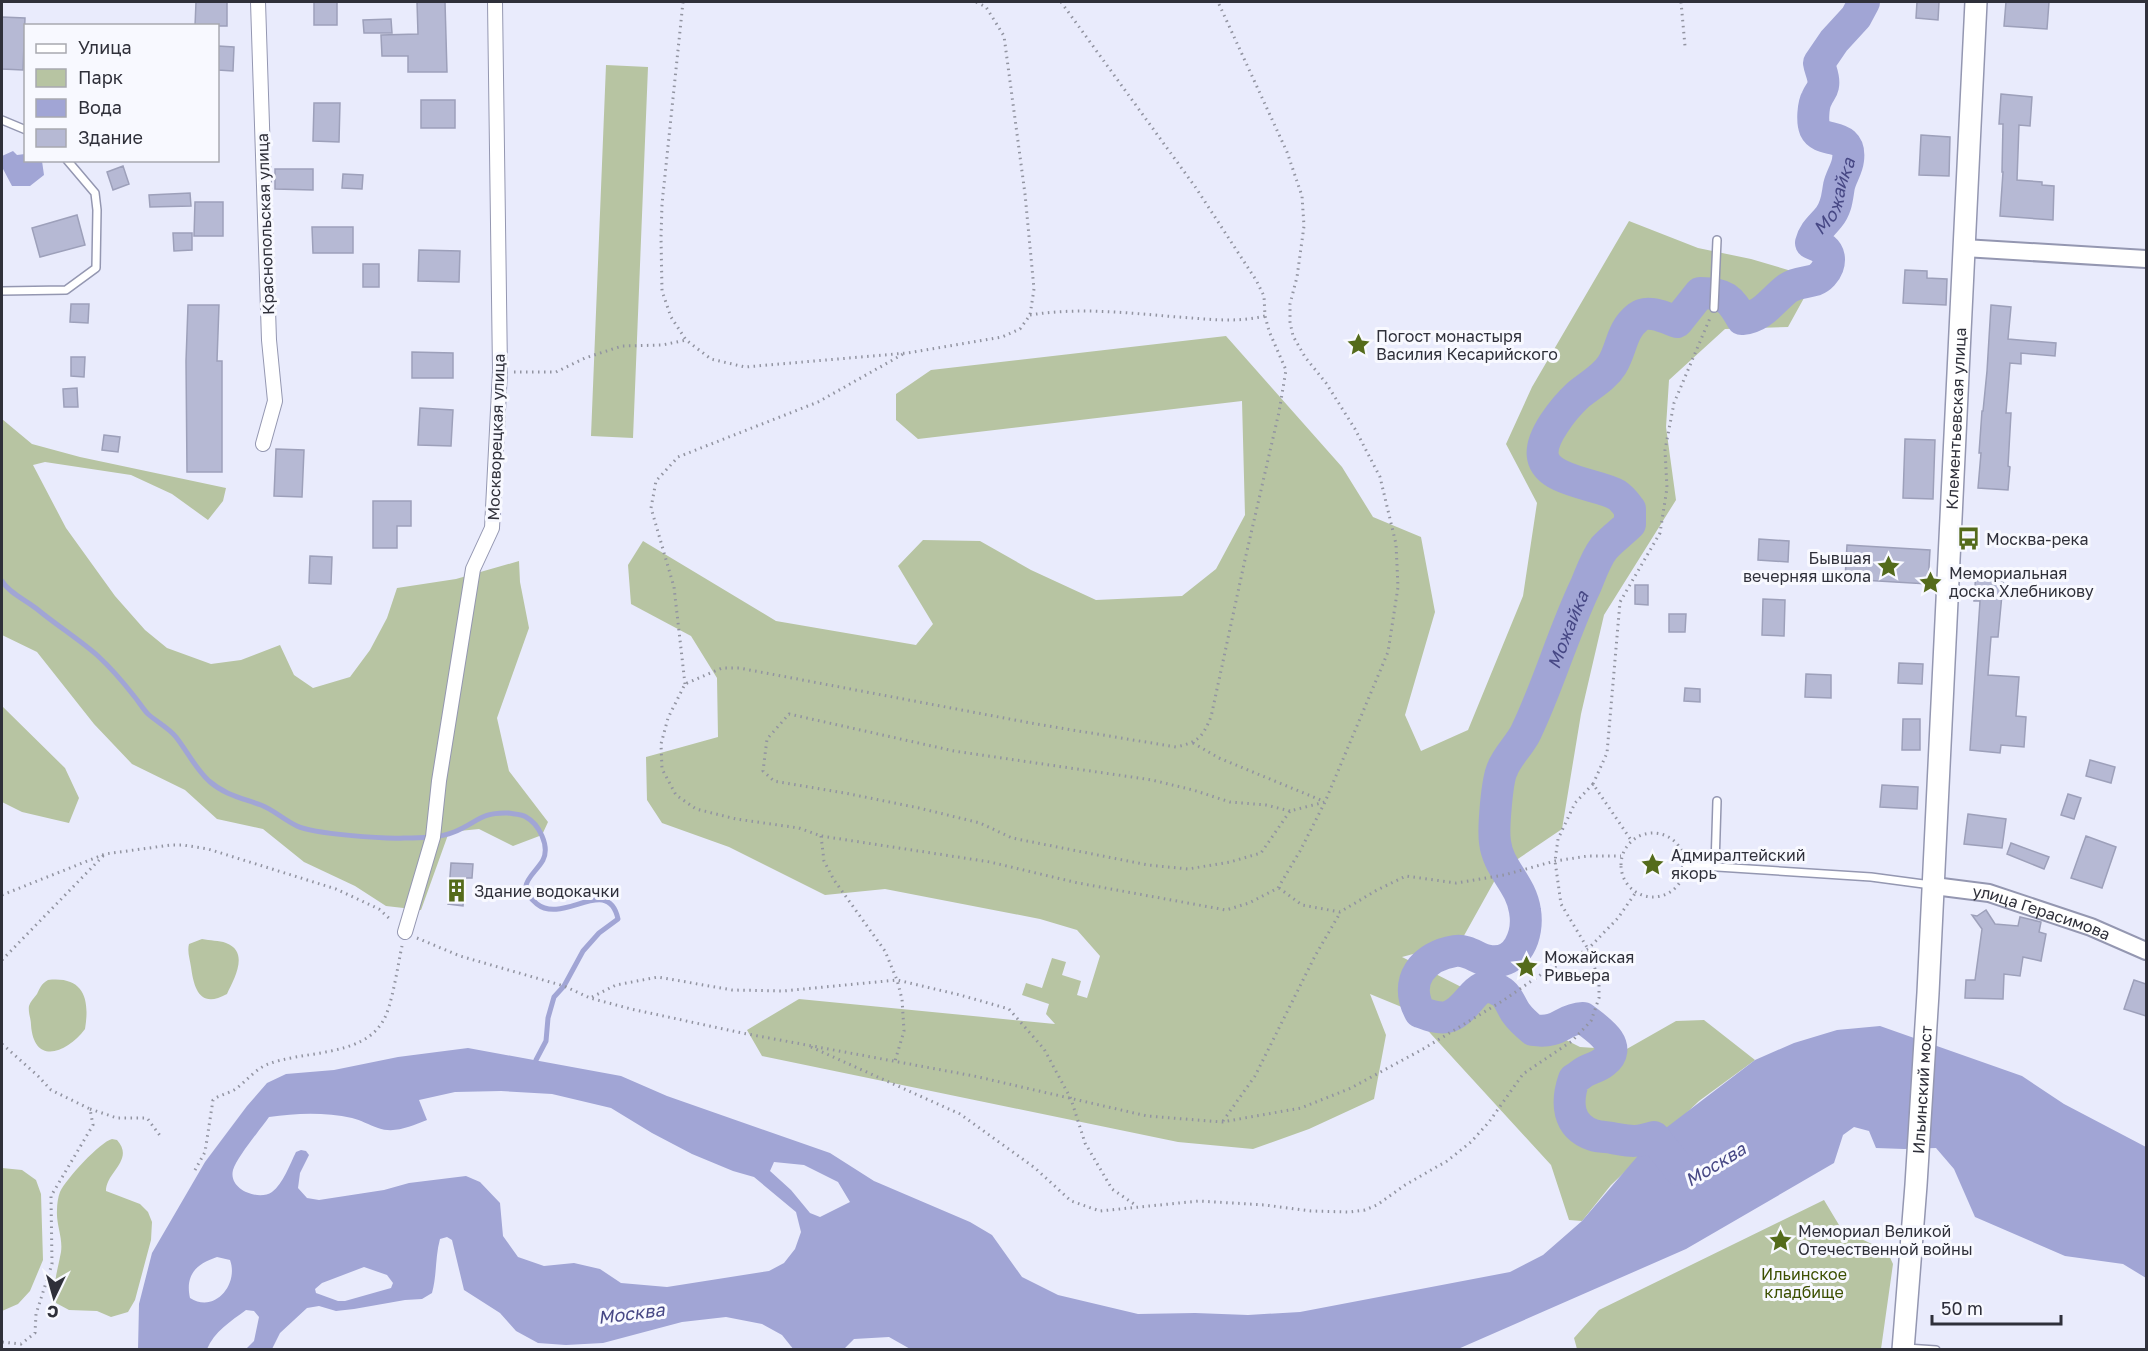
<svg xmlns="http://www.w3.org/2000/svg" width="2148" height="1351" font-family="'Golos Text',sans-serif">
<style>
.green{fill:#b7c4a2}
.water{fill:#a1a5d5;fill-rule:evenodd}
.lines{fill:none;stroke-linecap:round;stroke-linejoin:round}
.stream{stroke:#a1a5d5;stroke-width:5}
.river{stroke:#a1a5d5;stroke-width:32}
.building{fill:#b6b9d4;stroke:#9da0ba;stroke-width:1.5}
.service-casing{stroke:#9497b1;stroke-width:10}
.minor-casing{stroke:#9497b1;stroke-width:16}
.tertiary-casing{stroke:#9497b1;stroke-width:20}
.primary-casing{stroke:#9497b1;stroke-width:24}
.path{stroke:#9294a1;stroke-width:3;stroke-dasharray:1.5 4.5;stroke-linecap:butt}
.service{stroke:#fff;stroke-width:7}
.minor{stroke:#fff;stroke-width:14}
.tertiary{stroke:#fff;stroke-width:16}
.primary{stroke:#fff;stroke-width:21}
.labels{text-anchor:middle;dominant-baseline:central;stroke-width:6;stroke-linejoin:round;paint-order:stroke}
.street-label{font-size:16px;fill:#2f303a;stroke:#f8f9ff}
.poi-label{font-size:16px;fill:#2f303a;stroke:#f8f9ff;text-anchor:start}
.park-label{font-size:16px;fill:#3c4f00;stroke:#f8f9ff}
.water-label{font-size:18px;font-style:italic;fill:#474885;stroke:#f8f9ff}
</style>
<rect width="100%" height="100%" fill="#e9ebfc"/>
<!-- green -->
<path class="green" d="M606,65L648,67L633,438L591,436Z
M1629,221L1698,248L1751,259L1815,278L1788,327L1725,329L1669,380L1666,427L1676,500L1604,615L1581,714L1562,829L1500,871L1461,941L1402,957L1580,1047L1625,1050L1676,1021L1704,1020L1755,1060L1699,1101L1611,1185L1582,1221L1569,1220L1551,1165L1409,1010L1370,994L1386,1035L1374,1099L1309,1129L1253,1149L1178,1142L762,1056L747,1030L799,999L1055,1024L1046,1014L1049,1004L1022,995L1026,983L1042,988L1052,958L1066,962L1062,975L1081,981L1077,995L1087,998L1100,956L1077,930L1040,919L885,889L825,895L729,847L662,823L647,800L646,757L718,737L717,678L691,636L631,604L628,565L643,541L776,621L916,645L933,624L898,566L923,540L980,541L1031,570L1096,600L1182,596L1216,569L1245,515L1242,401L918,439L896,420V394L931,370L1226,336L1342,467L1373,517L1421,537L1435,612L1405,715L1421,751L1468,730L1523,596L1537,503L1506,444L1532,387Z
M2,419L32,444L80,457L226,488L223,501L208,520L172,494L131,475L45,462L33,465L66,528L115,596L145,630L167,648L211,664L241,660L280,645L294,675L313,688L350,677L370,650L387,618L397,588L456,579L519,561L520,582L529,628L497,718L509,771L548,822L542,835L513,846L479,829L449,832L421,910L386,906L355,886L304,862L263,829L217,819L185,790L132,764L94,724L37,652L2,635Z
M2,706L65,768L79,798L69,823L22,812L2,802Z
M202,939C210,941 219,940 226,943C250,952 234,979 227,994C200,1009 194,989 191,967C190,959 187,952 189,944Z
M48,980C84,976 90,999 85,1029C67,1053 34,1066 31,1025C31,1019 28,1012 29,1006C30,1002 34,998 37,994C40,988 41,984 48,980Z
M112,1139L117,1140C135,1160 106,1172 106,1191L140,1204L148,1212L152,1222L151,1240L135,1300L128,1312L111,1317L97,1311L69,1310L56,1303C52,1285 58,1269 61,1252C63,1237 56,1225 57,1210C57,1204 58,1197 60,1192C66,1179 100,1142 112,1139Z
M2,1168L22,1170L36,1180L41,1194L43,1260L30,1291L18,1304L2,1311Z
M1824,1200L1842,1230L1887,1251L1893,1264L1881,1349H1577L1574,1338L1599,1310Z"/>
<!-- water -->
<path class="water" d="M13,151L17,155L25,154L26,160L42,161L44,175L30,186H12L2,167V156Z
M1880,1026L2022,1076L2064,1104L2146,1147V1278L2123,1264L2065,1256L1975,1217L1954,1169L1936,1148L1904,1149L1876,1148L1869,1131L1854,1127L1843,1135L1834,1163L1686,1249L1458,1349L912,1350L889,1337L854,1339L844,1349L794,1350L782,1335L762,1324L726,1317L682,1322L603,1343L566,1345L538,1343L516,1331L500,1313L464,1290L452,1240L447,1237L440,1239C435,1257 437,1275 432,1293L422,1299L405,1300L354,1309L336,1311L319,1306L307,1308L280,1333L272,1349H246L254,1341L259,1317L254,1311L246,1310C231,1321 214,1332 207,1349L138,1350L139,1304L152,1253L205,1162L247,1106L267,1083L286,1074L334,1070L398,1057L468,1048L621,1076L667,1096L830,1153L874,1181L970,1222L992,1235L1022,1277L1058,1295L1138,1314L1195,1313L1248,1315L1300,1312L1510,1272L1543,1255L1582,1221L1654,1137L1755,1060L1794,1043L1837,1030ZM501,1091L552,1094L611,1108L652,1133L692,1154L733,1171L754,1177L796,1212L801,1232L795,1249L784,1263L769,1271L667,1287L621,1283L600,1269L574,1263L544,1266L518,1257L503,1236L500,1203L480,1182L466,1176L409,1183L384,1190L319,1200L307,1198L298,1188L300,1173L309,1155L306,1151L301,1150L296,1152C290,1164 283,1184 272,1192C259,1201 228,1190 233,1170C237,1157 260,1130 269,1117C296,1113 325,1112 352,1118C361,1120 369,1125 378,1128C395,1134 411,1126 427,1120L419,1100L455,1092ZM774,1162L804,1165L838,1182L850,1202L820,1217L810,1213L791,1190L770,1171ZM217,1257L230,1260C239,1284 215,1314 190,1298C185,1275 196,1264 217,1257ZM364,1267L387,1275L393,1283L391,1288L345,1301H338L316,1293L315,1289L322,1283Z"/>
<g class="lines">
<!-- stream -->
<path class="stream" d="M2,581C9,593 26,600 37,609C56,625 79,639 98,656C111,668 123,682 134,696C139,702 143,709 148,714C157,722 169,728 176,737C187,751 195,768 209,781C225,795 242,798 261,805C274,810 284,820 297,826C314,834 384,839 404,838C420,838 439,838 454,832C477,823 480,812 508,813C513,814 522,814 526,817C539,824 550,846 543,860C534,876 513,885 537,904C563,925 608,874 618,919L599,933L583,951L564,986L554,997L548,1018L546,1041L536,1060"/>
<!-- river -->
<path class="river" id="s1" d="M1680,1170L1654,1137C1635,1143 1630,1141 1612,1138C1606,1137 1599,1137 1593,1135C1567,1126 1566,1102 1574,1079C1578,1077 1582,1073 1586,1071C1592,1068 1598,1067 1604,1062C1625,1046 1596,1028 1583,1018C1561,1019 1561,1034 1533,1030C1527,1025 1521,1020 1516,1013C1511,1006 1508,995 1500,991C1474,975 1471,1011 1447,1017C1438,1019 1428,1015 1420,1012C1403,981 1423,956 1455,951C1469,949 1478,960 1490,961C1517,965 1529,935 1525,911C1521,883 1498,869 1495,842C1493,829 1497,781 1502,770C1507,756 1520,745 1526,732C1549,684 1563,633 1586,585C1591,573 1596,558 1604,548C1612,539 1622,532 1630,524V509C1626,504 1623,499 1617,495C1599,484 1548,482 1543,457C1539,438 1565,407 1578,395C1590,385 1604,378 1612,365C1622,349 1621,330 1638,317C1648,309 1666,318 1677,322L1700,293C1725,293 1730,298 1742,319C1763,317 1772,300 1788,288C1797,282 1805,283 1815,280C1826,276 1835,258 1824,249C1820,246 1815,245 1811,243C1814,231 1822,226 1829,217C1837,207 1837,197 1839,186C1841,177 1847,169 1848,160C1852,131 1822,144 1815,129C1812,122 1813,105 1817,98C1819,93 1822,91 1823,86C1825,78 1820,70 1819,63L1834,41L1856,17L1864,2"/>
</g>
<!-- building -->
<path class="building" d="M196,2H227V26H195Z
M314,2H337V25H314Z
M417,2H445L447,72H408V56H382L381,35L418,34Z
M1917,2H1939L1938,20L1916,18Z
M2006,2H2049L2047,29L2004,26Z
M2,17L25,18L23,70L2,69Z
M391,19L392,33H364L363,20Z
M218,46L234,47L233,71L218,70Z
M2001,94L2032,97L2030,126L2019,125L2017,180L2042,182V185L2054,186L2053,220L2000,216L2003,172H2002L2003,124H1999Z
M421,100H455V128H421Z
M314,103H340L339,142L313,141Z
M1921,135L1950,137L1949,176L1919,175Z
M123,166L129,184L113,190L107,172Z
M275,169H313V190L275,189Z
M343,174L363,175L362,189L342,188Z
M190,193L191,206L150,207L149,195Z
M195,202H223V236H194Z
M77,215L85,245L40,257L32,228Z
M312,227H353V253H313Z
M173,233H192V250L174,251Z
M419,250L460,251L459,282L418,281Z
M363,264H379V287H363Z
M1905,270L1927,271V278L1947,279L1946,305L1903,303Z
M71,304H89L88,323L70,322Z
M188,305H219L217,361H222V472H187L186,361Z
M1991,305L2011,307L2008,339L2056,343L2055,356L2021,353V364L2010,363L2006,413H2011L2008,466L2010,467L2008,490L1978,488L1981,453H1979L1982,411H1983L1987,371Z
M412,352L453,353V378H412Z
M71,357H85L84,377L71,376Z
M77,388L78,407H64L63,389Z
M420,408L453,410L451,446L418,445Z
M104,435L120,437L118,452L102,450Z
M1905,439L1935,440L1933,499L1903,498Z
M276,449L304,450L302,497L274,496Z
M373,501H411V526H397V548H373Z
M1759,539L1789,541L1788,562L1758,560Z
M1847,545L1930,550L1928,584L1845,579Z
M310,556L332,557L331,584L309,583Z
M1976,571L2004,573L1998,637H1991L1988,675L2019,677L2016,716L2026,717L2024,747L2001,745L2000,753L1970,750L1980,601H1974Z
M1635,585H1648V605L1635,604Z
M1763,599L1785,600L1784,636L1762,635Z
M1669,614H1686L1685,632H1669Z
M1899,663L1923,664L1922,684L1898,683Z
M1806,674L1831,675V698L1805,697Z
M1685,688L1700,689V702L1684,701Z
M1903,719H1920V750H1902Z
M2090,760L2115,767L2111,783L2086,776Z
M1882,785L1918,787L1917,809L1880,807Z
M2068,794L2081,798L2074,819L2061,815Z
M1968,814L2006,819L2002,848L1964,844Z
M2086,836L2116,847L2102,888L2071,878Z
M2011,843L2049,857L2044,869L2007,854Z
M451,863L473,864L472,878H465L463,906L448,904Z
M1986,910L1995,924L2018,926L2020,917L2041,922L2039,932L2046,934L2041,961L2023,957L2020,976L2004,974L2003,999L1965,998L1966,980H1975L1982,929L1972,915L1977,916Z
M2134,980L2146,984V1016L2124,1009Z"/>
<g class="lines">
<defs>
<path id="service" d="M2,120L26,130
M2,291L66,290L96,268L97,210L95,193L67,160
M1714,308L1717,240
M1686,865L1871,877L1931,885
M1715,866L1717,801
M1906,1348L1936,1350"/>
<path id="minor" d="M258,2L269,340L275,401L263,444
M405,932L433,837L439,781L473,569L492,528L500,371L495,2"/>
<g id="tertiary">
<path d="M1964,248L2146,259"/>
<path id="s2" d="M1934,886L1989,893L2091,927L2146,951"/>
</g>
<g id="primary">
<path id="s3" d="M1903,1350L1916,1185L1928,993L1976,2"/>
</g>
</defs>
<!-- service casing -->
<use href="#service" class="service-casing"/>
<!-- minor casing -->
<use href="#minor" class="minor-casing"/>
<!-- tertiary casing -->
<use href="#tertiary" class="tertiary-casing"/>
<!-- primary casing -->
<use href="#primary" class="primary-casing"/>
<!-- path -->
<path class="path" d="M683,2L662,204L661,237L662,291L671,317L686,340L711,359L745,367L907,353L1002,337L1020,329L1030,315L1034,289L1025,194L1004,36L986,7L976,2
M1061,2L1196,188L1256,280L1264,296L1265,316L1269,331L1286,370L1279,412L1244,564L1211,717C1202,738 1198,742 1176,747L1036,724L739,668H722L685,684L668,718L661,744L662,769L676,795L696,809L736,819L799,828L821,836L990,862L1078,883L1226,910L1249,903L1278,888L1300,851L1325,802L1388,652L1398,587L1396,544L1380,477L1355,429L1326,383L1305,357L1293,336L1290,322V304L1297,277L1304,226L1302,196L1287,152L1218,2
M1681,2L1685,46
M1030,315C1080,307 1128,313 1178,317C1208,319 1236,323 1265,316
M514,372H556L585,358L622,346L662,345L686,340
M685,684L674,587L651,508L656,481L678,457L818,402L905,353
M1193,743L1219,758L1323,801
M1593,784L1607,753L1620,602L1660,533L1667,488L1665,450L1674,403L1710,318
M1290,811L1266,805L1230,802L1193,790L1152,780L954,751L789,714L767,739L763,771L774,781L845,793L919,808L980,823L1012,838L1148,865L1188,869L1230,862L1261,853L1290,811L1325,802
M1621 865a32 32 0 1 1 64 0a32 32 0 1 1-64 0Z
M821,836L824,861L834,880L885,951L897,980L902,999L904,1031L895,1061
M1279,888L1302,905L1340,912L1377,890L1406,876L1456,883L1504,875L1555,861L1588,856H1621
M2,895L105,854L171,845H183L208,849L336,889L379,909L392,921
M417,938L460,956L564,986L590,998L631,1009L742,1033L974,1076L1147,1116L1222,1122L1301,1108L1351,1088L1423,1049L1504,1000L1543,973L1588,949L1618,918L1636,892
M2,960L104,855
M592,997L616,985L658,977L732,990L783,991L897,980L960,995L1009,1009L1044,1049L1071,1099L1085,1143L1112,1189L1137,1206
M2,1044L38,1076L51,1090L90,1109L93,1125L51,1196L52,1264L36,1314L35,1333L21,1344L2,1342
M811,1047L960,1114L1035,1168L1071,1201L1100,1211L1199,1201L1265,1205L1311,1211L1349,1212L1365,1210L1377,1205L1405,1185L1447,1161L1471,1142L1489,1122L1523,1074L1572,1041L1591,1021L1599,998V980L1588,949L1561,904L1555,861L1558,839L1575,803L1593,784L1631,840
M90,1109L117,1118H147L161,1137
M1223,1121L1255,1076L1315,956L1340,913
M195,1170L205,1152L213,1100C219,1095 227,1094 234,1090C245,1083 253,1071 266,1065C301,1050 362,1058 383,1021C392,1007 398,964 402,946"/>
<!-- service -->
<use href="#service" class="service"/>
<!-- minor -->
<use href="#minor" class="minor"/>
<!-- tertiary -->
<use href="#tertiary" class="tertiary"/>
<!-- primary -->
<use href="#primary" class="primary"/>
</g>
<!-- icons -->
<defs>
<symbol id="sight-bare" viewBox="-9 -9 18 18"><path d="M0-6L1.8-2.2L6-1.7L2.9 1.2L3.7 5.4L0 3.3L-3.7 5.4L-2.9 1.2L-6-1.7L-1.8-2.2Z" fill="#546b1b" stroke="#f8f9ff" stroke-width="2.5" paint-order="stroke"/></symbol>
<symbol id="bus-bare" viewBox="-9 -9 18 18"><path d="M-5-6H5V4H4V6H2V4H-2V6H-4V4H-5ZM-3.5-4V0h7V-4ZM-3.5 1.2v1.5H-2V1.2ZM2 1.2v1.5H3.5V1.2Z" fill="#546b1b" stroke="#f8f9ff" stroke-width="2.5" paint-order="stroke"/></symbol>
<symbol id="building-bare" viewBox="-9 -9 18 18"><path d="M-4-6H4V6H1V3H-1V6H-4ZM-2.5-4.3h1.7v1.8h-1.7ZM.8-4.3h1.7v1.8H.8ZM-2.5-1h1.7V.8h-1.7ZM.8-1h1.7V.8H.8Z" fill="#546b1b" stroke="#f8f9ff" stroke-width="2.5" paint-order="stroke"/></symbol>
</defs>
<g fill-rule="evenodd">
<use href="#sight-bare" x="1342" y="328" width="33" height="33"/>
<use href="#bus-bare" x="1952" y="522" width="33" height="33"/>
<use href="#sight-bare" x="1872" y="550" width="33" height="33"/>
<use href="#sight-bare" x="1914" y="566" width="33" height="33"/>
<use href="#sight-bare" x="1636" y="848" width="33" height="33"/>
<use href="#building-bare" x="440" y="874" width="33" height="33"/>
<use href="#sight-bare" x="1510" y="950" width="33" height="33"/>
<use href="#sight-bare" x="1764" y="1224" width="33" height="33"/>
</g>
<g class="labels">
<!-- street labels -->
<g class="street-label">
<text transform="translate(265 224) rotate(-92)">Краснопольская улица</text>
<text stroke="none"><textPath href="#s3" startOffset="933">Клементьевская улица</textPath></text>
<text transform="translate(496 437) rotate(-88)">Москворецкая улица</text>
<text stroke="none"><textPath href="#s2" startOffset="111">улица Герасимова</textPath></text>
<text stroke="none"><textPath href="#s3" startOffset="261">Ильинский мост</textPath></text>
</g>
<!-- poi labels -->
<g class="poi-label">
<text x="1376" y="336">Погост монастыря<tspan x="1376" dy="18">Василия Кесарийского</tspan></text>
<text x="1986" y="539">Москва-река</text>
<text x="1871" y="558" text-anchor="end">Бывшая<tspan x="1871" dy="18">вечерняя школа</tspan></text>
<text x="1949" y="573">Мемориальная<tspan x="1949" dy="18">доска Хлебникову</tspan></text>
<text x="1671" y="855">Адмиралтейский<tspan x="1671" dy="18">якорь</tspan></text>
<text x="474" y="891">Здание водокачки</text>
<text x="1544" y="957">Можайская<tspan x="1544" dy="18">Ривьера</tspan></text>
<text x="1798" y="1231">Мемориал Великой<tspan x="1798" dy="18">Отечественной войны</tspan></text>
</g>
<!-- park labels -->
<g class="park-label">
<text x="1804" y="1274">Ильинское<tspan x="1804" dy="18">кладбище</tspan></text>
</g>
<!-- water labels -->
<g class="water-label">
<text stroke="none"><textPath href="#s1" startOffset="1700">Можайка</textPath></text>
<text stroke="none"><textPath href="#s1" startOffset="958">Можайка</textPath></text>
<text transform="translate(1715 1164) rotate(-31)">Москва</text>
<text transform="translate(631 1313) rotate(-7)">Москва</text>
</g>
</g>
<!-- border -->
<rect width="2148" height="1351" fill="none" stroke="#2f303a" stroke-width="6"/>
<!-- legend -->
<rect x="24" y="24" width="195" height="138" fill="#f8f9ff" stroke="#a8a9b0" stroke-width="1.5"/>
<rect x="36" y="44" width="30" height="9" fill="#ffffff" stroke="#a8a9b0" stroke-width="1.5"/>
<text x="78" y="54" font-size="18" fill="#2f303a">Улица</text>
<rect x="36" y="69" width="30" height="18" fill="#b7c4a2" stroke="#a8a9b0" stroke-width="1.5"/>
<text x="78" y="84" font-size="18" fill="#2f303a">Парк</text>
<rect x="36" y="99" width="30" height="18" fill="#a1a5d5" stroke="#a8a9b0" stroke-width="1.5"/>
<text x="78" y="114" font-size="18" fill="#2f303a">Вода</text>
<rect x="36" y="129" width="30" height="18" fill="#b6b9d4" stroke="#a8a9b0" stroke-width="1.5"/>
<text x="78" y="144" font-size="18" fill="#2f303a">Здание</text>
<!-- north arrow -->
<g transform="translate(54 1297) rotate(185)" stroke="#f8f9ff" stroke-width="4.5" paint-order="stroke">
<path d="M0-4.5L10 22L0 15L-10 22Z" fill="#2f303a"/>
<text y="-9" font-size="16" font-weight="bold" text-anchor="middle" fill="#2f303a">С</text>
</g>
<!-- scale -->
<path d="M1932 1315v9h129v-9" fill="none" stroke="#2f303a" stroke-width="3"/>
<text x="1941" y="1315" font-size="18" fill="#2f303a" stroke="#f8f9ff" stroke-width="4.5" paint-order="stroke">50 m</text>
</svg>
